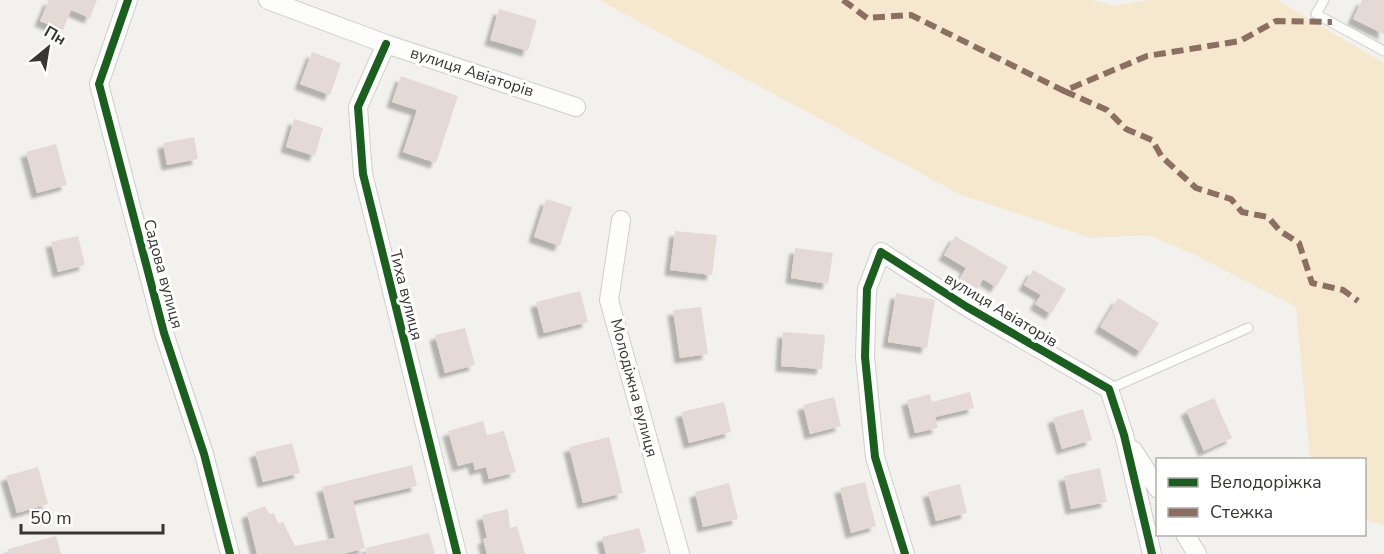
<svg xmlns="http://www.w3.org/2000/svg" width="1384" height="554" font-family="'Nunito Sans',sans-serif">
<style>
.green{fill:#f5e8cf}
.building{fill:#e5d9d5;filter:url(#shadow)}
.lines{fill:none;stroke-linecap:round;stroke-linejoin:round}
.service-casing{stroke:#cfcecb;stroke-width:11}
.minor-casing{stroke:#cfcecb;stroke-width:20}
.service{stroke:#fdfdfc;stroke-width:9}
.minor{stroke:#fdfdfc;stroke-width:18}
.quiet{stroke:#8d6e63;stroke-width:6;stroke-dasharray:12 6;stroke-linecap:butt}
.cycleway-casing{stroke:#fff;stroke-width:11}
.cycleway{stroke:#1b5e20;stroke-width:8}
.labels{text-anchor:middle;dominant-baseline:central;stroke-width:6;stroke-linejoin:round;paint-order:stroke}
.street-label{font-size:16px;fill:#373633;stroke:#fff}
</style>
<defs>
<filter id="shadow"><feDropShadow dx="-5.5" dy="5.5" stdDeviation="1.5" flood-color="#0004"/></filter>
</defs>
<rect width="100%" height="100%" fill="#f3f1ed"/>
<!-- green -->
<path class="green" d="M599,0H1093L1113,6L1149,0H1277L1384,63V526L1365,519L1364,460L1310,459L1296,307L1193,254L1148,235L1092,238L961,195Z"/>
<!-- building -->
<path class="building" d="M47,0H97L90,18L71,10L63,30L40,21L48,2L50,3Z
M1362,0H1384V34L1353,19Z
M499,9L537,20L528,51L490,40Z
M312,52L341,63L330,95L300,84Z
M401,76L458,96L436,163L403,152L417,110L392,102Z
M294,119L323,128L315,156L286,147Z
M194,137L198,159L167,165L163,143Z
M56,144L67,185L37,193L26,152Z
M546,199L572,207L560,246L534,237Z
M675,231L717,235L712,275L670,270Z
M78,236L85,265L58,272L51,242Z
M955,236L1008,267L996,287L983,279L976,292L958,282L966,268L944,255Z
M795,248L833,253L828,284L791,278Z
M1033,270L1066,289L1051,314L1035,304L1041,295L1024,285Z
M580,291L588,322L544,333L536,302Z
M896,293L935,300L927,348L888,342Z
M1118,298L1159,323L1141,352L1100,327Z
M701,307L708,354L680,358L673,310Z
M465,328L475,365L445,373L435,335Z
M783,332L825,335L822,369L781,366Z
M970,392L974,408L935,417L938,428L915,433L907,400L930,394L932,402Z
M834,397L841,426L810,434L803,405Z
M1214,398L1232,438L1204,451L1186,410Z
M724,402L731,432L689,443L681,412Z
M1083,409L1092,440L1062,449L1053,418Z
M483,421L487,435L504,431L516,472L489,479L486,467L475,470L473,462L458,466L448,431Z
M609,437L623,493L583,503L569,447Z
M292,443L300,473L263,482L255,452Z
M412,465L417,486L353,501L365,548L343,554H257L247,513L265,506L269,514L274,513L278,523L283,522L295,546L335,538L322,487Z
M38,467L48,504L17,513L6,476Z
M1100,468L1107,502L1071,509L1064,476Z
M865,482L876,526L851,533L840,488Z
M729,483L738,519L703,527L695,492Z
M960,484L967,513L936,521L928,492Z
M508,509L510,528L517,526L525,554H487L483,539L487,538L482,515Z
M639,528L646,552L637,554H606L602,537Z
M429,533L435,554H367L366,548Z
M56,536L61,554H9L8,549Z"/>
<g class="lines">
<defs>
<path id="service" d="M1324,0L1316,14L1384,51
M1109,389L1248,328"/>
<path id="minor" d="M128,0L99,84L164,333L204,454L230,554
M268,0L386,44L576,107
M386,44L358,107L363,174L457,554
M621,220L609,300L680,554
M1133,450L1158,489
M1185,534L1197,554
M905,554L875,457L865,357L867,289L881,252L967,307L1109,389L1124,435L1152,554"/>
</defs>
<!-- service casing -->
<use href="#service" class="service-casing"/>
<!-- minor casing -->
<use href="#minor" class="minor-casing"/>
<!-- service -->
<use href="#service" class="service"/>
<!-- minor -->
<use href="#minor" class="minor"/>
<!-- quiet -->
<path class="quiet" d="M843,0L867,18L911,15L1064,91L1147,56L1240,41L1276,21L1332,22
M1064,91L1107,110L1126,129L1152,140L1162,157L1196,188L1231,199L1242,212L1268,217L1280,231L1299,243L1312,283L1343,290L1358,301"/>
<defs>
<path id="cycleway" d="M128,0L99,84L164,333L204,454L230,554
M386,44L358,107L363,174L457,554
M905,554L875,457L865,357L867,289L881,252L967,307L1109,389L1124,435L1152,554"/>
</defs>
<!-- cycleway casing -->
<use href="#cycleway" class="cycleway-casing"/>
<!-- cycleway -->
<use href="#cycleway" class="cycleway"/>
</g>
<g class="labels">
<!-- street labels -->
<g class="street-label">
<text transform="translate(472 72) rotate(18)">вулиця Авіаторів</text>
<text transform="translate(163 274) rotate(75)">Садова вулиця</text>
<text transform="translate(406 295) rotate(76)">Тиха вулиця</text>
<text transform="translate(1001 310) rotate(31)">вулиця Авіаторів</text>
<text transform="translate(634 388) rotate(75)">Молодіжна вулиця</text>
</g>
</g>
<!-- legend -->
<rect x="1156" y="458" width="210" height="78" fill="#ffffff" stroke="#afafad" stroke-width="1.5"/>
<rect x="1168" y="478" width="30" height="9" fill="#1b5e20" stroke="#afafad" stroke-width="1.5"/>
<text x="1210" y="488" font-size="18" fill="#373633">Велодоріжка</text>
<rect x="1168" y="508" width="30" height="9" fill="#8d6e63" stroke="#afafad" stroke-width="1.5"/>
<text x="1210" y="518" font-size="18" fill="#373633">Стежка</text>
<!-- north arrow -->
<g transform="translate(48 48) rotate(30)" stroke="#ffffff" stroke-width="4.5" paint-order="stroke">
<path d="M0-4.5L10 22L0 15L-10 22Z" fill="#373633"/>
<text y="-9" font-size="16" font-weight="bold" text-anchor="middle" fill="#373633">Пн</text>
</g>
<!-- scale -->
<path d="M21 524v9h142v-9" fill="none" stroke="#373633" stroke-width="3"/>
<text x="30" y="524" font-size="18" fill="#373633" stroke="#ffffff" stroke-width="4.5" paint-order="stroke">50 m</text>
</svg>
